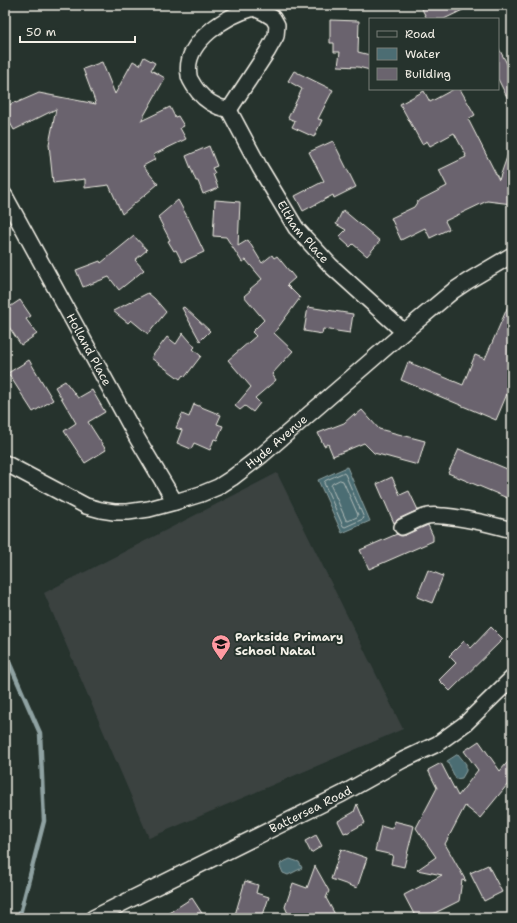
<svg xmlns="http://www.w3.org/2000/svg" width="517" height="923" font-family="'Shantell Sans',sans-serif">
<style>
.built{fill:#3a4240}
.water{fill:#4c6d73;stroke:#8fa2a2}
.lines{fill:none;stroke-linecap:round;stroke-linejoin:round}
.shore{stroke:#b1bcb9;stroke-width:1}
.stream{stroke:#8fa2a2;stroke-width:4.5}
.building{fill:#6a646e;stroke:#f4f1e8}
.minor-casing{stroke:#f4f1e8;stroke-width:18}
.minor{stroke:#26332d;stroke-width:15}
.labels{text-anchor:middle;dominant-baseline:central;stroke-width:4;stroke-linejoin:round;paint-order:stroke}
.street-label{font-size:12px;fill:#f4f1e8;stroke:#26332d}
.poi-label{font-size:12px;font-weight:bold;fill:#f4f1e8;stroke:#26332d;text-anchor:start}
</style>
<rect width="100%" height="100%" fill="#26332d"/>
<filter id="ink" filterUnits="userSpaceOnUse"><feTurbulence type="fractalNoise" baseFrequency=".025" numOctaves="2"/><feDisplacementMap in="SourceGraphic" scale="8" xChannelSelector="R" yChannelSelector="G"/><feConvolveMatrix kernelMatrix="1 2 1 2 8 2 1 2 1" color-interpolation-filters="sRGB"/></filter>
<g filter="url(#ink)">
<!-- built -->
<path class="built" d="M277,473L403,729L149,838L44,593Z"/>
<!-- water -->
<path class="water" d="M347,467L370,521L342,533L318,480Z
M458,754L466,764V771L462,778L456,779L447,761Z
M290,859L299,862L302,868L288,875L283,873L280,866L281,863Z"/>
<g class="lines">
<!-- shore -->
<path class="shore" d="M343,473L345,474L364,518L363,519L345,527L343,526L324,483L325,481Z
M340,480L343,481L358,515L357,517L348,521L346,520L331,486L332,484Z"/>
<!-- stream -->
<path class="stream" d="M5,653L40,733L44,821L19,918"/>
</g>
<!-- building -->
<path class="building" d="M420,5H473L444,19H427Z
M330,20L359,21L358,52L370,55V70L358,67L338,66L340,52H334V43H330Z
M498,47L512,73V107L498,79Z
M144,57L155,63L151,70L165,78L141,121L170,107L175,117L178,116L184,126L180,128L186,139L153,155L156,159L143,166L158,184L122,214L109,185L85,188V179L53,183L49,144L56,109L14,130L5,114V107L15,102L16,103L39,93L96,104L83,69L102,62L115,94L133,61L140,65Z
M294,71L333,90L318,119L322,120L314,137L292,127L295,121L288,118L302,89L288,81Z
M454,89H460L475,115L468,119L499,180L510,148L512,149V204L487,201L445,221L449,229L430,238L425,228L401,240L391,218L414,207L418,201L447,186L439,170L466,157L465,155H466L454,133L430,146L427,141L422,144L400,104L424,91L430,102Z
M333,141L356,187L334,198L333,195L303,211L295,196L324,181L309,152Z
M209,146L217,166L212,168L215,173L213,174L218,188L203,194L198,181H196L186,156Z
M178,200L189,220L204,252L182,262L176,250L174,251L168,241L170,240L158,217Z
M215,200L240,202L238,246L248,240L262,263L272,255L274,258L277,256L295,278L287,285L300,298L274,333L293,351L272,374L276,380L255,398L260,403L253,412L245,406L240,410L235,406L251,387L228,360L256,336L252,332L264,320L244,296L251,290L250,289L262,279L246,260L242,262L226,237L213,236Z
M343,210L380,241L367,256L353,244L350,247L339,237L346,230L336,224Z
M134,236L147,250L135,260L144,270L119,290L109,277L83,287L76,270L100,261L101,263Z
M148,293L155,299L166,312L148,334L131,320L128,323L113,311Z
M512,297V397L507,394L496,420L401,380L408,362L463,385L475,355L485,359Z
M20,300L31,316L26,319L37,334L21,345L5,321V310Z
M184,307L210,331L200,341L182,308Z
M308,307L353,314L350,333L323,329L322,334L304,331Z
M183,333L195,347L193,349L201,356L185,377L183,375L180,379L151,358L167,337L176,344Z
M29,360L53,400L33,412L8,373Z
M65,381L78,398L92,390L105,412L88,422L106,450L85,463L64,431L76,423L55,387Z
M194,404L221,415L217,424L223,426L217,440L214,439L210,450L194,443L191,449L177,443L182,430L176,428L182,414L189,417Z
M362,410L379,429L425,441L418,465L374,453L364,443L333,456L328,444L324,446L318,433L344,423L354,414L355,416Z
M459,449L512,471V500L448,473Z
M392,477L400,495L409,491L418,510L398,519L394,523L377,484Z
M428,525L433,536V541L369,569L360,550L397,534L401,536L405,535Z
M428,570L443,576L432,603L417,597Z
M491,627L503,639L450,691L439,680L456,663L449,656L464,641L471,648Z
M479,741L500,771L512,757V779L480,818L465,806L445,844L466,881L462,880L459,901L425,918H416L404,895L442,875L417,870L436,857L416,828L437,788L428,770L441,763L458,796L478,770L464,751Z
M357,804L365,823L347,833V832L344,833L338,821L354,812Z
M394,821L414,826L404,867L391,864L393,855L375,851L381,826L391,829V827L393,828Z
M316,835L322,846L311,853L305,841Z
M341,849L367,858L357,888L331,879Z
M488,865L502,892L484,901L470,873Z
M315,866L329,891L326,898L337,918H290L285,907L293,883L307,888Z
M245,881L258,885L256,893L269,897L262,918H234Z
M192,898L205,918H161Z"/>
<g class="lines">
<defs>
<g id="minor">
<path d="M254,8L265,13L273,18L277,25L276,36L267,52L229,110C225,108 220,108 217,106C208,102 199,94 194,86C192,82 189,79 189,75C183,42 227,15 254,8Z"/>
<path id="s1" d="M229,110L260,168L296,228L331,266L404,332"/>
<path id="s2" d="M5,196L137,438L175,502"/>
<path id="s3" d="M5,463L86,506L101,510L114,512H128L149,509L175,502L201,494L218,487L232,478L262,455L404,332L453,291L468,281L512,255"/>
<path d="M402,527C411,523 419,518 428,516C433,515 439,516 444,516C467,518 490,524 512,530"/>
<path id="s4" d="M93,918L342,794L403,760L437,744L466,723L512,678"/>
</g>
</defs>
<!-- minor casing -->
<use href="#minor" class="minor-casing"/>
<!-- minor -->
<use href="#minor" class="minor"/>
</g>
</g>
<!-- icons -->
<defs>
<symbol id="school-pin" viewBox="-11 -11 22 30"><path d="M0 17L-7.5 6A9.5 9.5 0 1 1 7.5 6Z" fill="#ff9aa2" stroke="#26332d"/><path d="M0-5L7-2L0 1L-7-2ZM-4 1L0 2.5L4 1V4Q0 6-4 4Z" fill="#111"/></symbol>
</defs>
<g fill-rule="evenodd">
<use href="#school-pin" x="210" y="633" width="22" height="30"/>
</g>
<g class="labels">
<!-- street labels -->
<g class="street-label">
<text stroke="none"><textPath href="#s1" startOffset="143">Eltham Place</textPath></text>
<text stroke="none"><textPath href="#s2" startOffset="175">Holland Place</textPath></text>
<text stroke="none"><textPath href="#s3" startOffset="302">Hyde Avenue</textPath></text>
<text stroke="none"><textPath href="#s4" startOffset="243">Battersea Road</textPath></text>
</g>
<!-- poi labels -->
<g class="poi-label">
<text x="235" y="637">Parkside Primary<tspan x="235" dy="14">School Natal</tspan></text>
</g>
</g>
<!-- margin -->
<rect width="517" height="923" fill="none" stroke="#26332d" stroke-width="20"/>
<rect x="10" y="10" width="497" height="903" fill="none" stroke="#f4f1e8" stroke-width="1.5" filter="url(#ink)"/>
<!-- legend -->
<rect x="369" y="18" width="130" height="72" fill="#26332d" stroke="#787f78"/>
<rect x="377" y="31" width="20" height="6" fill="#26332d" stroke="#787f78"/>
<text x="405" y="38" font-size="12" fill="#f4f1e8">Road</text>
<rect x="377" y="48" width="20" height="12" fill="#4c6d73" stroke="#787f78"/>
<text x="405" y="58" font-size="12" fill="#f4f1e8">Water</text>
<rect x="377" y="68" width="20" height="12" fill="#6a646e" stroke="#787f78"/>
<text x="405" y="78" font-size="12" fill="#f4f1e8">Building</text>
<!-- scale -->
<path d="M20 36v6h115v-6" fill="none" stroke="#f4f1e8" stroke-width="2"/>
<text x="26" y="36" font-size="12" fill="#f4f1e8" stroke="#26332d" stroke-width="3" paint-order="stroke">50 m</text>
</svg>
